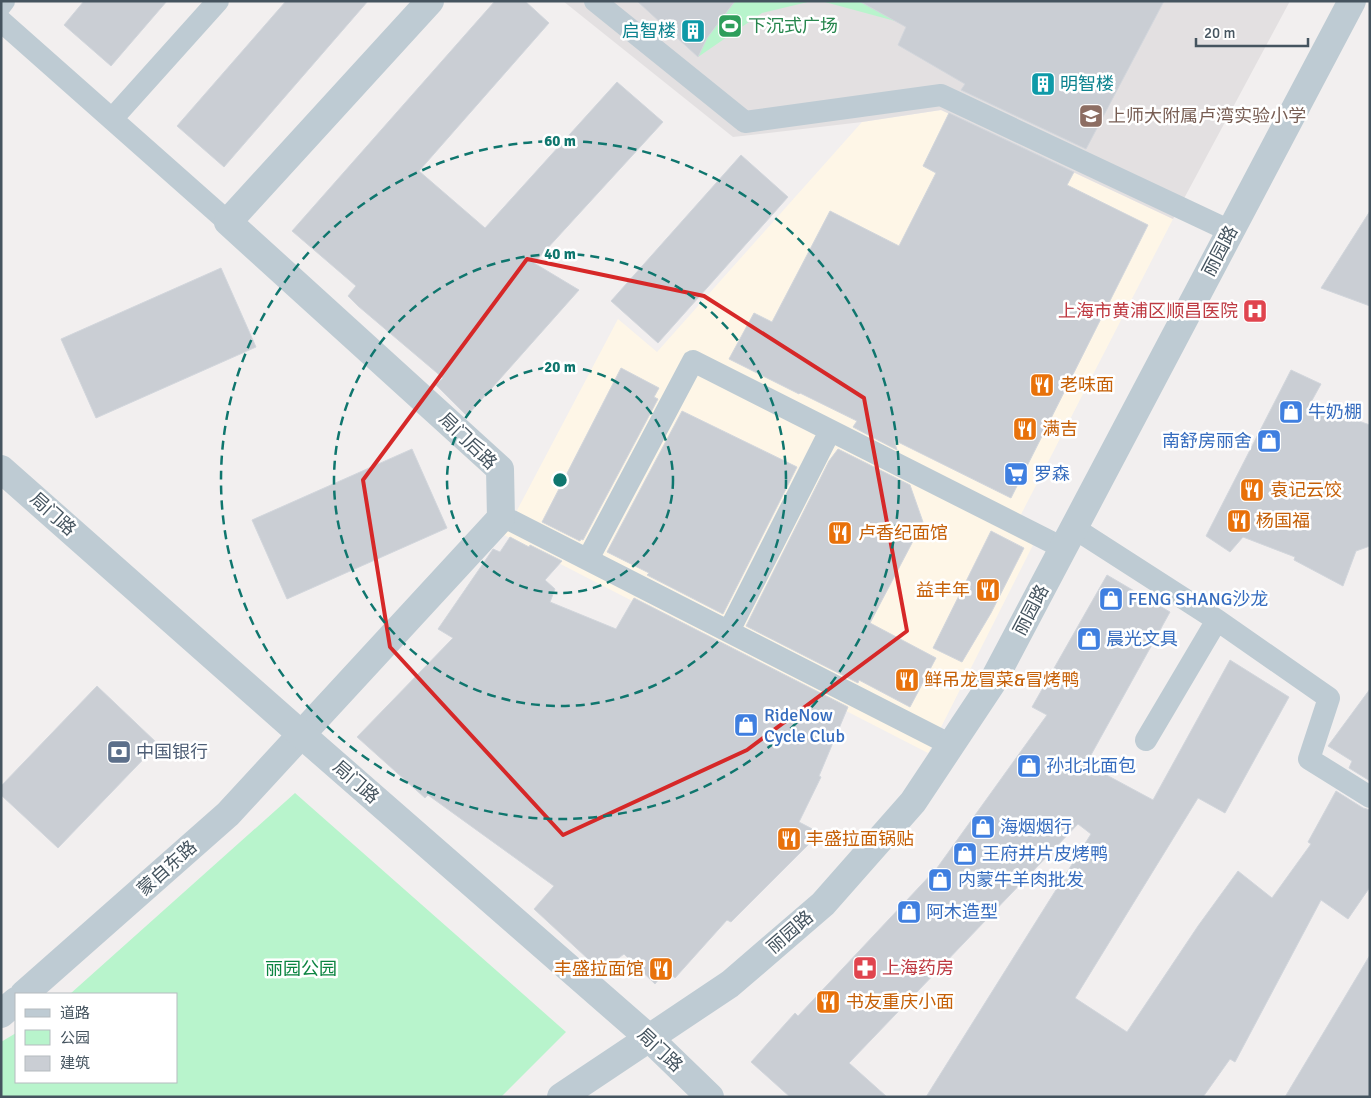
<svg xmlns="http://www.w3.org/2000/svg" width="1371" height="1098" font-family="Signika,'Noto Sans SC',sans-serif">
<style>
.commercial{fill:#fef6e7}
.education{fill:#e3e0e1}
.green{fill:#b8f4cc}
.building{fill:#caced4;stroke:#d2d6dc}
.lines{fill:none;stroke-linecap:round;stroke-linejoin:round}
.service{stroke:#becbd3;stroke-width:22}
.minor{stroke:#becbd3;stroke-width:28}
.tertiary{stroke:#becbd3;stroke-width:28}
.marked{fill:none;stroke:#d62828;stroke-width:4;stroke-linejoin:round}
.ring{fill:none;stroke:#0f766e;stroke-width:2.5;stroke-dasharray:9 6}
.labels{text-anchor:middle;dominant-baseline:central;stroke-width:5;stroke-linejoin:round;paint-order:stroke}
.leisure-label{font-size:18px;fill:#27864d;stroke:#fff;text-anchor:start}
.culture-label{font-size:18px;fill:#0d838f;stroke:#fff;text-anchor:end}
.education-label{font-size:18px;fill:#785e54;stroke:#fff;text-anchor:start}
.street-label{font-size:18px;fill:#45545f;stroke:#fff}
.health-label{font-size:18px;fill:#be3a42;stroke:#fff;text-anchor:end}
.food-label{font-size:18px;fill:#c56008;stroke:#fff;text-anchor:start}
.shop-label{font-size:18px;fill:#366cbe;stroke:#fff;text-anchor:start}
.service-label{font-size:18px;fill:#4e5e75;stroke:#fff;text-anchor:start}
.park-label{font-size:18px;fill:#0c8441;stroke:#fff}
.centre{fill:#0f766e;stroke:#fff;stroke-width:2.5}
.ring-label{font-size:15px;text-anchor:middle;font-weight:bold;fill:#0f766e;stroke:#fff;stroke-width:5;stroke-linejoin:round;paint-order:stroke}
</style>
<rect width="100%" height="100%" fill="#f2efef"/>
<!-- commercial -->
<path class="commercial" d="M941,110L1173,219L1013,530L1035,541L928,753L504,535L618,319L657,352L862,122Z"/>
<!-- education -->
<path class="education" d="M563,1H1290L1173,219L941,110L862,122L733,137Z"/>
<!-- green -->
<path class="green" d="M735,1H812L762,13L698,57L707,38Z
M821,1H905L895,21Z
M295,793L566,1032L501,1097H1V1042L16,1033V1082H176V994H70Z"/>
<!-- building -->
<path class="building" d="M84,1H167L111,66L64,25Z
M286,1H368L224,167L177,126Z
M495,1H525L549,23L419,171L485,228L617,82L663,122L534,263L579,290L467,416L436,385L443,378L358,306L348,296L356,286L292,231Z
M637,1H735L707,38L698,57Z
M859,1H1164L1086,149L961,90L965,84L898,45L906,27Z
M949,113L1074,172L1067,185L1148,225L1011,498L894,440L897,450L853,427L857,421L800,393L799,394L729,359L754,313L772,322L830,211L899,246L936,173L923,166Z
M741,155L788,197L658,343L611,301Z
M1370,211V306L1321,288Z
M221,268L256,347L96,418L61,339Z
M621,368L659,388L654,397L658,399L583,540L581,539L580,541L542,522Z
M1291,370L1321,384L1310,404L1370,425V546L1356,551L1343,586L1294,560L1295,557L1243,537L1230,552L1206,536Z
M682,411L797,467L723,614L647,575L649,573L607,552Z
M412,449L447,528L287,599L252,520Z
M838,449L910,485L923,522L870,623L936,658L910,707L859,680L858,683L746,626L829,461Z
M991,531L1024,548L991,613L962,662L933,648Z
M510,537L529,547L530,545L562,561L545,580L555,589L550,602L616,629L634,598L848,707L819,776L821,777L799,822L820,833L731,922L727,920L675,978L666,970L655,984L624,954L601,971L534,909L554,886L428,795L425,798L357,737L453,638L438,629L491,552L493,549L500,552Z
M1107,575L1170,612L1086,764L1153,800L1230,660L1289,697L1225,813L1198,798L1075,998L1127,1032L1198,926L1238,871L1272,898L1311,844L1308,842L1336,791L1363,808L1370,810V887L1348,919L1321,900L1235,1062L1230,1059L1203,1097H926L1091,834L1078,824L849,1063L887,1097H790L751,1062L795,1013L798,1016L937,868L1047,715L1032,707Z
M97,686L158,744L58,848L1,795V786Z
M1370,689V781L1349,768L1352,761L1328,746Z
M1370,955V1097H1285Z"/>
<g class="lines">
<!-- service -->
<path class="service" d="M595,1L745,122L941,95L1230,231
M1,5L4,1
M1,21L228,222
M112,119L218,1
M501,518L512,521L951,745
M1074,528L1217,620L1329,698L1309,759L1370,797
M588,559L693,361L1063,548
M729,631L830,431
M1146,740L1217,620"/>
<!-- minor -->
<path class="minor" d="M24,994L228,814L501,518L500,469L228,222L430,1
M1,1014L16,1001
M561,1097L730,984L823,904L913,802L992,683L1352,1"/>
<!-- tertiary -->
<path class="tertiary" d="M1,469L302,735L649,1038L710,1097"/>
</g>
<!-- marked area -->
<path class="marked" d="M527,259L704,296L864,398L907,631L747,750L563,835L390,647L363,480Z"/>
<!-- distance rings -->
<g class="ring">
<circle cx="560" cy="480" r="113"/>
<circle cx="560" cy="480" r="226"/>
<circle cx="560" cy="480" r="339"/>
</g>
<!-- icons -->
<defs>
<symbol id="stadium-square" viewBox="-11 -11 22 22"><rect x="-9" y="-9" width="18" height="18" rx="4" fill="#2e9e5b" stroke="#fff"/><path d="M0-5a6.5 5 0 1 0 0 10a6.5 5 0 1 0 0-10ZM-3.5-1.8h7v3.6h-7Z" fill="#fff"/></symbol>
<symbol id="building-square" viewBox="-11 -11 22 22"><rect x="-9" y="-9" width="18" height="18" rx="4" fill="#0f9aa8" stroke="#fff"/><path d="M-4-6H4V6H1V3H-1V6H-4ZM-2.5-4.3h1.7v1.8h-1.7ZM.8-4.3h1.7v1.8H.8ZM-2.5-1h1.7V.8h-1.7ZM.8-1h1.7V.8H.8Z" fill="#fff"/></symbol>
<symbol id="school-square" viewBox="-11 -11 22 22"><rect x="-9" y="-9" width="18" height="18" rx="4" fill="#8d6e63" stroke="#fff"/><path d="M0-5L7-2L0 1L-7-2ZM-4 1L0 2.5L4 1V4Q0 6-4 4Z" fill="#fff"/></symbol>
<symbol id="hospital-square" viewBox="-11 -11 22 22"><rect x="-9" y="-9" width="18" height="18" rx="4" fill="#e0444e" stroke="#fff"/><path d="M-5-5h3v3.5h4V-5h3V5h-3V1.5h-4V5h-3Z" fill="#fff"/></symbol>
<symbol id="restaurant-square" viewBox="-11 -11 22 22"><rect x="-9" y="-9" width="18" height="18" rx="4" fill="#e8710a" stroke="#fff"/><path d="M-5-6h1v4h1v-4h1v4h1v-4h1v5L-1.5 .5V6h-2V.5L-5-1ZM5-6V6H3V1.5H1.5Q1.5-4 5-6Z" fill="#fff"/></symbol>
<symbol id="shop-square" viewBox="-11 -11 22 22"><rect x="-9" y="-9" width="18" height="18" rx="4" fill="#3f7fe0" stroke="#fff"/><path d="M-5-2.5h2.3a2.7 3.5 0 0 1 5.4 0H5L5.5 6h-11ZM-1.5-2.5h3a1.5 2.3 0 0 0-3 0Z" fill="#fff"/></symbol>
<symbol id="supermarket-square" viewBox="-11 -11 22 22"><rect x="-9" y="-9" width="18" height="18" rx="4" fill="#3f7fe0" stroke="#fff"/><path d="M-6-5.5h2.5l.6 2H6L4.5 2H-2.5L-4.4-4H-6ZM-1.5 3.2a1.3 1.3 0 1 0 .1 0ZM3 3.2a1.3 1.3 0 1 0 .1 0Z" fill="#fff"/></symbol>
<symbol id="bank-square" viewBox="-11 -11 22 22"><rect x="-9" y="-9" width="18" height="18" rx="4" fill="#5c6f8a" stroke="#fff"/><path d="M-6-4H6V4H-6ZM0-2.3a2.3 2.3 0 1 0 0 4.6a2.3 2.3 0 1 0 0-4.6Z" fill="#fff"/></symbol>
<symbol id="pharmacy-square" viewBox="-11 -11 22 22"><rect x="-9" y="-9" width="18" height="18" rx="4" fill="#e0444e" stroke="#fff"/><path d="M-2-6h4v4h4v4h-4v4h-4v-4h-4v-4h4Z" fill="#fff"/></symbol>
</defs>
<g fill-rule="evenodd">
<use href="#stadium-square" x="716" y="12" width="28" height="28"/>
<use href="#building-square" x="679" y="17" width="28" height="28"/>
<use href="#building-square" x="1029" y="70" width="28" height="28"/>
<use href="#school-square" x="1077" y="102" width="28" height="28"/>
<use href="#hospital-square" x="1241" y="297" width="28" height="28"/>
<use href="#restaurant-square" x="1028" y="371" width="28" height="28"/>
<use href="#shop-square" x="1277" y="398" width="28" height="28"/>
<use href="#restaurant-square" x="1011" y="415" width="28" height="28"/>
<use href="#shop-square" x="1255" y="427" width="28" height="28"/>
<use href="#supermarket-square" x="1002" y="460" width="28" height="28"/>
<use href="#restaurant-square" x="1238" y="476" width="28" height="28"/>
<use href="#restaurant-square" x="1225" y="507" width="28" height="28"/>
<use href="#restaurant-square" x="826" y="519" width="28" height="28"/>
<use href="#restaurant-square" x="974" y="576" width="28" height="28"/>
<use href="#shop-square" x="1097" y="585" width="28" height="28"/>
<use href="#shop-square" x="1075" y="625" width="28" height="28"/>
<use href="#restaurant-square" x="893" y="666" width="28" height="28"/>
<use href="#shop-square" x="732" y="711" width="28" height="28"/>
<use href="#bank-square" x="105" y="738" width="28" height="28"/>
<use href="#shop-square" x="1015" y="752" width="28" height="28"/>
<use href="#shop-square" x="969" y="813" width="28" height="28"/>
<use href="#restaurant-square" x="775" y="825" width="28" height="28"/>
<use href="#shop-square" x="951" y="840" width="28" height="28"/>
<use href="#shop-square" x="926" y="866" width="28" height="28"/>
<use href="#shop-square" x="895" y="898" width="28" height="28"/>
<use href="#pharmacy-square" x="851" y="954" width="28" height="28"/>
<use href="#restaurant-square" x="647" y="955" width="28" height="28"/>
<use href="#restaurant-square" x="814" y="988" width="28" height="28"/>
</g>
<g class="labels">
<!-- leisure labels -->
<g class="leisure-label">
<text x="748" y="26">下沉式广场</text>
</g>
<!-- culture labels -->
<g class="culture-label">
<text x="676" y="31">启智楼</text>
<text x="1060" y="84" text-anchor="start">明智楼</text>
</g>
<!-- education labels -->
<g class="education-label">
<text x="1108" y="116">上师大附属卢湾实验小学</text>
</g>
<!-- street labels -->
<g class="street-label">
<text transform="translate(1220 251) rotate(-62)">丽园路</text>
<text transform="translate(468 441) rotate(44)">局门后路</text>
<text transform="translate(53 514) rotate(42)">局门路</text>
<text transform="translate(1031 610) rotate(-62)">丽园路</text>
<text transform="translate(356 782) rotate(41)">局门路</text>
<text transform="translate(167 868) rotate(-42)">蒙自东路</text>
<text transform="translate(790 932) rotate(-41)">丽园路</text>
<text transform="translate(660 1050) rotate(43)">局门路</text>
</g>
<!-- health labels -->
<g class="health-label">
<text x="1238" y="311">上海市黄浦区顺昌医院</text>
<text x="882" y="968" text-anchor="start">上海药房</text>
</g>
<!-- food labels -->
<g class="food-label">
<text x="1060" y="385">老味面</text>
<text x="1042" y="429">满吉</text>
<text x="1270" y="490">袁记云饺</text>
<text x="1256" y="521">杨国福</text>
<text x="858" y="533">卢香纪面馆</text>
<text x="970" y="590" text-anchor="end">益丰年</text>
<text x="924" y="680">鲜吊龙冒菜&amp;冒烤鸭</text>
<text x="806" y="839">丰盛拉面锅贴</text>
<text x="644" y="969" text-anchor="end">丰盛拉面馆</text>
<text x="846" y="1002">书友重庆小面</text>
</g>
<!-- shop labels -->
<g class="shop-label">
<text x="1308" y="412">牛奶棚</text>
<text x="1252" y="441" text-anchor="end">南舒房丽舍</text>
<text x="1034" y="474">罗森</text>
<text x="1128" y="599">FENG SHANG沙龙</text>
<text x="1106" y="639">晨光文具</text>
<text x="764" y="715">RideNow<tspan x="764" dy="21">Cycle Club</tspan></text>
<text x="1046" y="766">孙北北面包</text>
<text x="1000" y="827">海烟烟行</text>
<text x="982" y="854">王府井片皮烤鸭</text>
<text x="958" y="880">内蒙牛羊肉批发</text>
<text x="926" y="912">阿木造型</text>
</g>
<!-- service labels -->
<g class="service-label">
<text x="136" y="752">中国银行</text>
</g>
<!-- park labels -->
<g class="park-label">
<text x="301" y="969">丽园公园</text>
</g>
</g>
<circle cx="560" cy="480" r="8" class="centre"/>
<g class="ring-label">
<text x="560" y="146">60 m</text>
<text x="560" y="259">40 m</text>
<text x="560" y="372">20 m</text>
</g>
<!-- border -->
<rect width="1371" height="1098" fill="none" stroke="#45545f" stroke-width="5"/>
<!-- legend -->
<rect x="15" y="993" width="162" height="90" fill="#ffffff" stroke="#b5bbbf"/>
<rect x="25" y="1009" width="25" height="8" fill="#becbd3" stroke="#b5bbbf"/>
<text x="60" y="1018" font-size="15" fill="#45545f">道路</text>
<rect x="25" y="1030" width="25" height="15" fill="#b8f4cc" stroke="#b5bbbf"/>
<text x="60" y="1043" font-size="15" fill="#45545f">公园</text>
<rect x="25" y="1056" width="25" height="15" fill="#caced4" stroke="#b5bbbf"/>
<text x="60" y="1068" font-size="15" fill="#45545f">建筑</text>
<!-- scale -->
<path d="M1196 38v8h112v-8" fill="none" stroke="#45545f" stroke-width="2.5"/>
<text x="1204" y="38" font-size="15" fill="#45545f" stroke="#ffffff" stroke-width="4" paint-order="stroke">20 m</text>
</svg>
